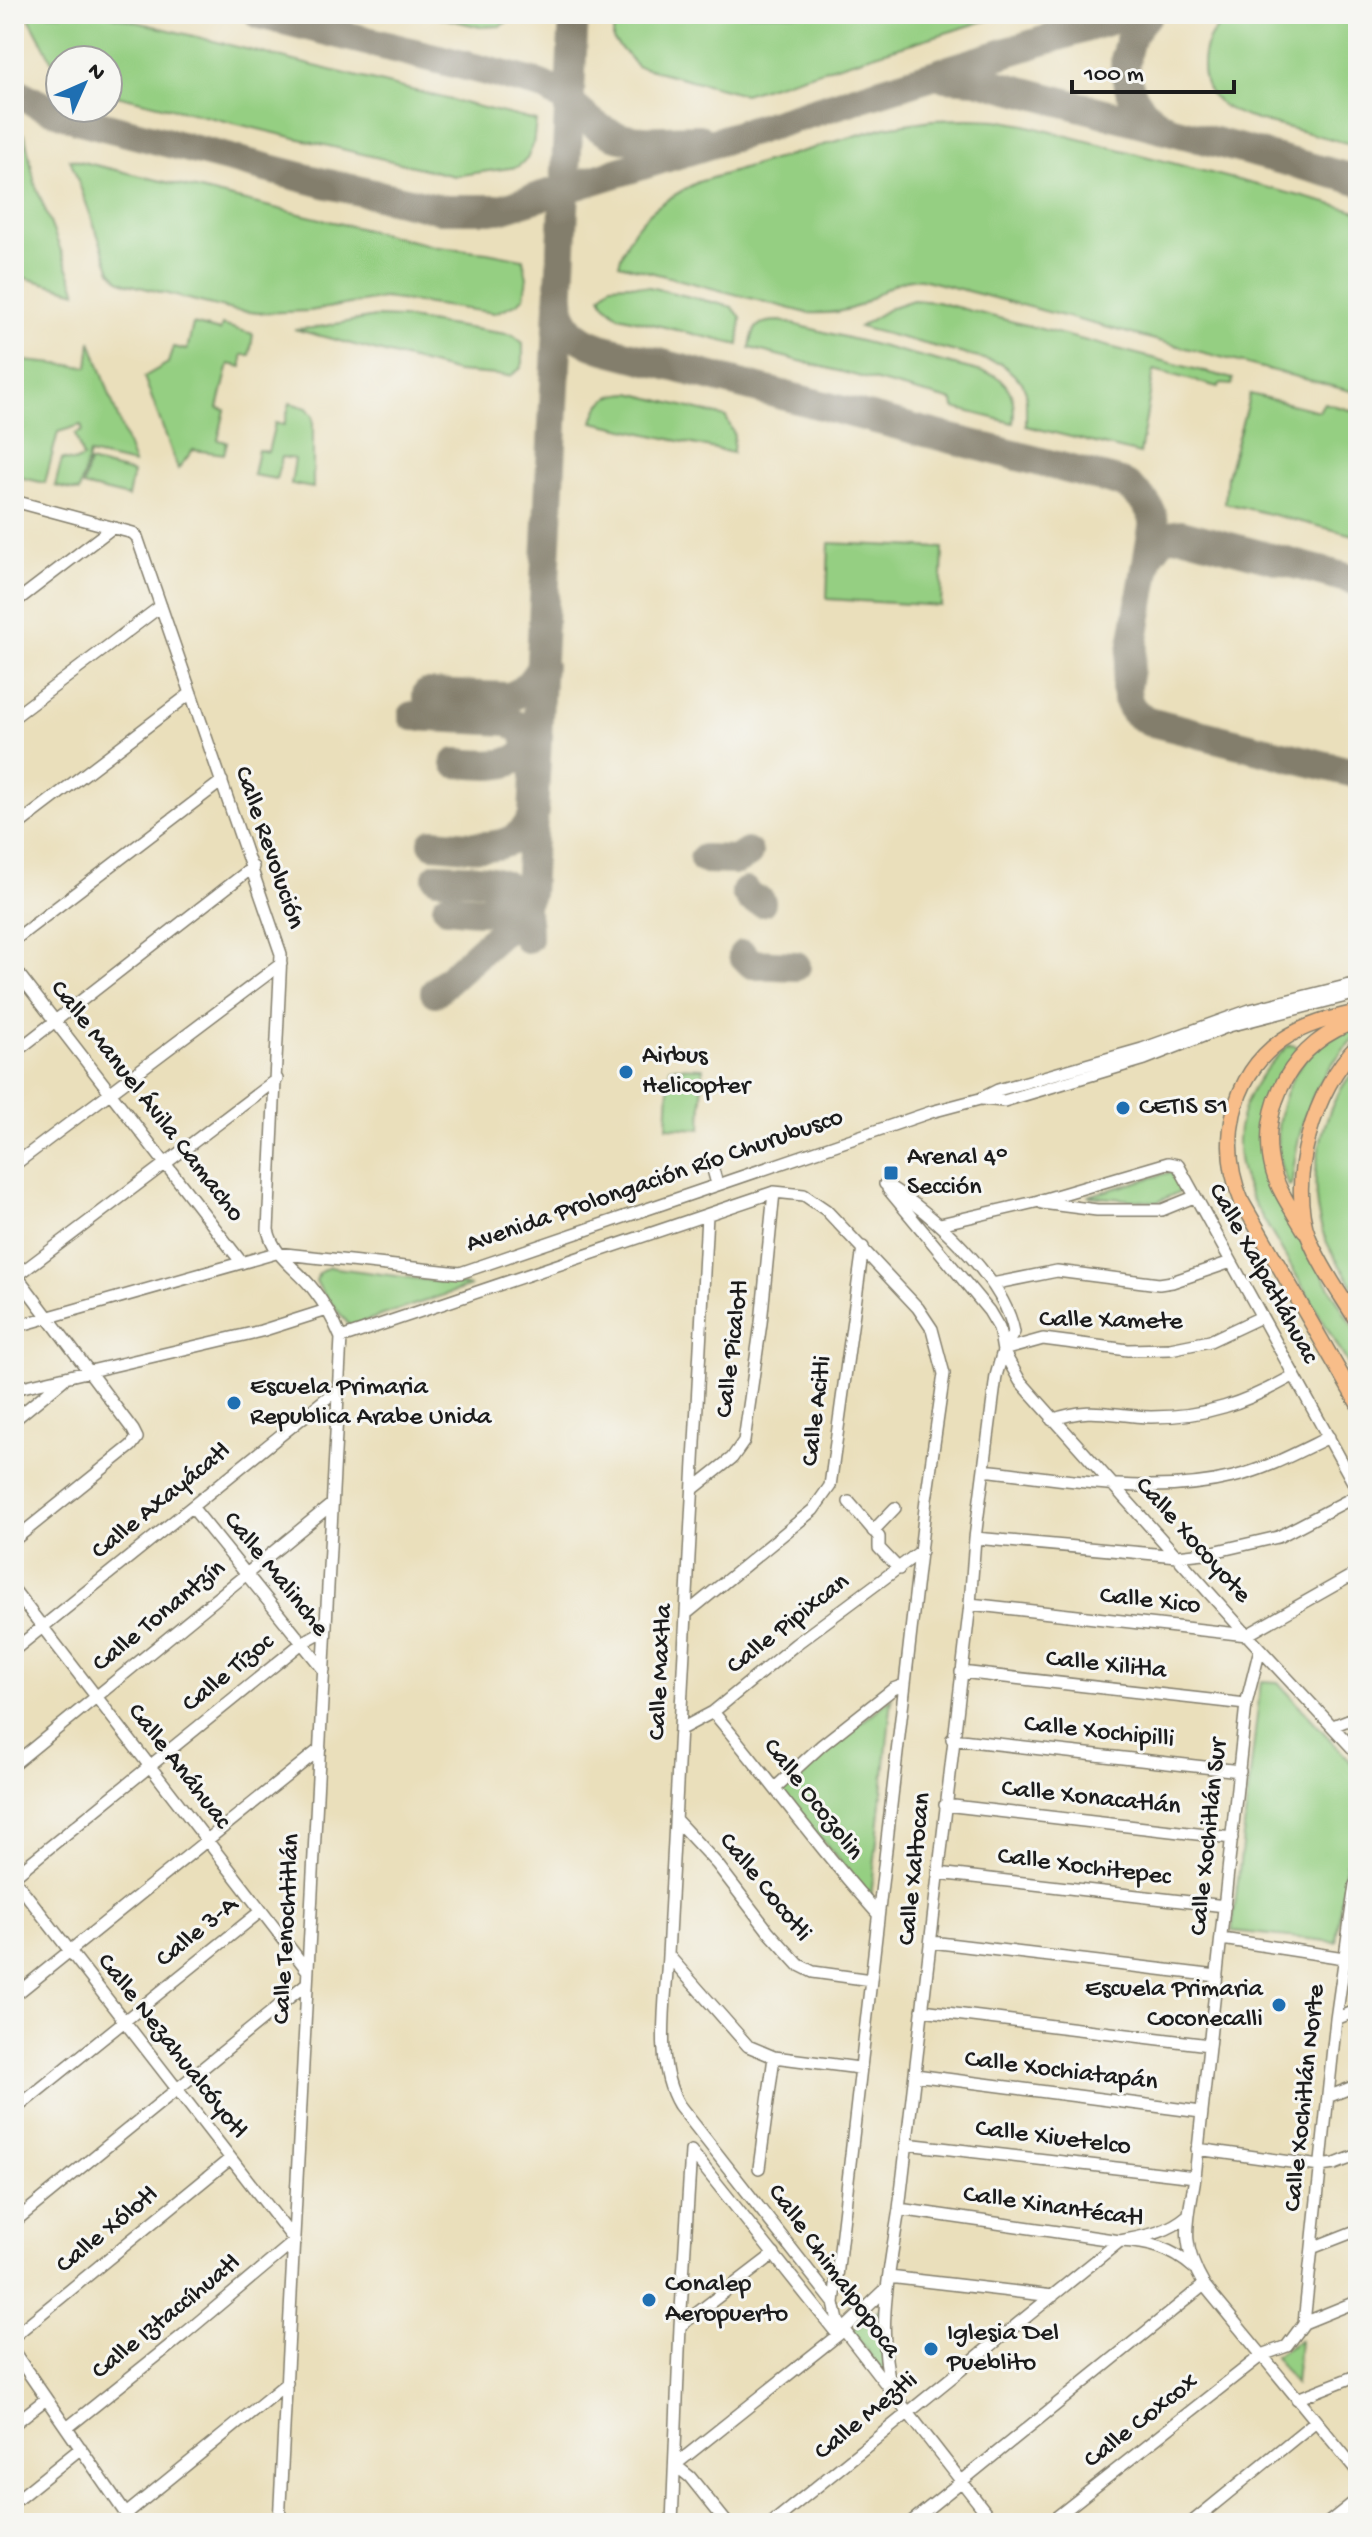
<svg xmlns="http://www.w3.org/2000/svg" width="1372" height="2537" font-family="'Gochi Hand',sans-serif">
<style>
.green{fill:#95cf82;stroke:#58764f;stroke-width:2}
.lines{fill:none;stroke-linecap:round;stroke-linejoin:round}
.taxiway{stroke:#837e6c;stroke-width:30}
.minor-casing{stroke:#837e6c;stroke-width:14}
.major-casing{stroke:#837e6c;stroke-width:17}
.minor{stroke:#fff;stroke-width:11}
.major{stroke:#f8bd89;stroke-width:14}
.poi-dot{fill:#1f6fb2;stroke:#f6f6f2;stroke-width:3}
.labels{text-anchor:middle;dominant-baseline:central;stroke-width:6;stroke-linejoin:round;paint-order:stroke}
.street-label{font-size:26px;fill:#1c1c1c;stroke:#f6f6f2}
.poi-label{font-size:26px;fill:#1c1c1c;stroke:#f6f6f2;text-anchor:start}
</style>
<rect width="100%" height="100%" fill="#f6f6f2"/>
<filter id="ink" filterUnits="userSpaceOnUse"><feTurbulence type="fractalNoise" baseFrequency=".0125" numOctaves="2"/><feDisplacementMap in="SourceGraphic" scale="16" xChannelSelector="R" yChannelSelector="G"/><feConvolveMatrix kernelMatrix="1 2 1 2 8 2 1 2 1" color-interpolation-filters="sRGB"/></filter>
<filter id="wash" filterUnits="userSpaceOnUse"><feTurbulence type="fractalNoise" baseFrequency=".006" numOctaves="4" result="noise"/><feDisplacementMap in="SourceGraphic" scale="32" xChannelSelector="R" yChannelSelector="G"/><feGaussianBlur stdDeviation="1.8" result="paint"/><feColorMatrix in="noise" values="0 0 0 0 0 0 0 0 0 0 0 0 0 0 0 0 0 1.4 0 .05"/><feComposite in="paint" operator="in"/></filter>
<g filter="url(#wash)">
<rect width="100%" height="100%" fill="#eadfbb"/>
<!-- green -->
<path class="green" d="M27,14H105L536,121L533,145L527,159L517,167L454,176L108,93V60H60V68L52,61Z
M426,14H521L500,26L480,27Z
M614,14H1008L744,94L637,66L613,40Z
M1239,14H1358V146C1334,140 1310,133 1285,127C1245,117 1195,110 1204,54C1207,35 1221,21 1239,14Z
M968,119L997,120L1025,125L1358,211V393L921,279C897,276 879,295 858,306C842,313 825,314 807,313L619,264C630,221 661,201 698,182L885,127L932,120Z
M14,130L25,135L35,184L77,292L14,275Z
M70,159L438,247L487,252L523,259L527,278L524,297L518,303L495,313L384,298L310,311L258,313L232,310L128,284L119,280L111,271Z
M628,284L649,287L732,307L741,317L739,345L619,316L605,304L601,296L611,285Z
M913,300L937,302L1233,379L1232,385L1220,384L1218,387L1154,370L1140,454L1026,426V392L1022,382L1002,364L859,327L892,307Z
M375,317L401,318L513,335L523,343V363L520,369L510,376L457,372L294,329L313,328Z
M781,321L994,375C1012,385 1016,402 1013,423L954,408L953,401L750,348C753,325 758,321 781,321Z
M193,324L220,331L222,325L253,334L250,355H242V367L229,364L218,408L225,410L218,440L227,442L224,454L193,450L178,469L144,377L168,363L173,347L187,350Z
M91,341L134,464L89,454L79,492L55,486L62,459L74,462L83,458L75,434L83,431L81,425L58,432L45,483L14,476V360L88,367Z
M631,393L726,417L734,434L733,453L593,422C598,401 609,393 631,393Z
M1250,394L1319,411L1324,403L1358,412V536L1225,503L1227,476Z
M290,403L307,408L313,416V488L291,484L295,459L282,457L276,479L253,475L258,450L268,452L275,423L284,425Z
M89,462L133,473L128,497L83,486Z
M829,543L943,548L941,606L827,599Z
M1358,1026V1034C1314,1078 1298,1121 1292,1182L1290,1186L1288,1185C1266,1141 1280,1078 1318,1046C1329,1037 1346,1032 1358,1026Z
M1289,1045L1296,1046L1298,1050L1283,1069L1266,1105L1263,1126L1264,1157L1275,1193L1358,1336V1381L1254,1203C1222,1142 1240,1089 1289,1045Z
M670,1067L703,1068L701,1129L667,1127Z
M1358,1067V1294C1346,1274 1329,1252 1322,1230C1306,1179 1321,1105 1358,1067Z
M1171,1172L1181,1191L1157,1202L1088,1196Z
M329,1267L471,1286L350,1326L322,1292L316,1281L319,1273Z
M1261,1681L1278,1682L1358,1770V1861L1355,1864L1346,1863L1336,1942L1232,1931Z
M892,1698L871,1897L778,1789Z
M879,2309L886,2377L852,2331Z
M1299,2341L1295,2384L1274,2356Z"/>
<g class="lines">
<!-- taxiway -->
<path class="taxiway" d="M259,14L538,84C567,94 583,122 611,134C637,144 672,139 699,139
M1148,14C1112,47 1120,103 1163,126
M945,77L976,79L1358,180
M14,91L38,104L80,120L324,183L441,209H500L1130,14
M559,301C561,327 577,340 601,348L1122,483C1137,492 1151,504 1154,522L1126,686C1126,704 1132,713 1148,721L1358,774
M1150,554L1163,537L1181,534L1358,581
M427,694L509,697C525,692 533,680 542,666
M413,716L508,721C523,727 531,740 536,755
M456,763C492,765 517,772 538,736
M433,843C471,845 518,858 534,813
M704,859L737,860L748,853
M437,877C487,880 528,872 527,938
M746,892L750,898L761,902
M447,907C481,910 502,917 526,888
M743,955L752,964L796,966
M435,992L514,920L529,894L574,14"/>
</g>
</g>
<g filter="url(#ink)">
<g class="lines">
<defs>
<path id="minor" d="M14,501L133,533L137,537L281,954L268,1230C275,1259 296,1267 313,1289C325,1304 334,1321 341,1338L279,2523
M14,603L112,528
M14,717L161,606
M14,828L191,693
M14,940L222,781
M14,968L242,1263
M14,1053L253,867
M981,1099L1004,1101L1145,1059L1229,1026L1358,993
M14,1165L281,964
M712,1166L717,1184
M885,1184C931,1212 1004,1278 1014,1332L1003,1351L996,1376L975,1538L970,1604L899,2209C890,2268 876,2328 891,2387
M888,1189L989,1311L999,1328L1003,1351L1020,1381L1247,1635L1358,1754
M1042,1203L1097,1210H1162L1194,1197
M707,1215L668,1955C666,2002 654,2064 679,2105L834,2303L838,2321L844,2330L994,2523
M940,1224L1035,1202L1168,1163L1178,1165L1358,1491
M14,1272L133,1430L137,1438L131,1446L14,1540
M14,1278L277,1079
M992,1284L1057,1271L1159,1284L1172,1282L1231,1262
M14,1327L276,1253L460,1273L931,1112L980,1099L998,1090L1142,1049L1250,1010L1358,983
M341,1338L774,1192L804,1195L826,1210L918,1308L932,1329L944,1374L926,1500L834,2303
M1003,1350L1043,1339L1128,1350L1170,1349L1210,1341L1261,1317
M14,1389L261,1331L327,1310
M14,1420L63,1380
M1052,1420C1093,1405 1110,1416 1151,1417C1206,1417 1245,1403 1293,1376
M984,1470C1066,1479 1152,1497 1233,1477C1267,1469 1298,1452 1329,1437
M693,1489L732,1458L744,1441L761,1323L774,1192
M849,1502L879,1537V1548L899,1569
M192,1507L324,1670
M873,1531L895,1508
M975,1538L1177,1556L1213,1552L1278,1537L1358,1495
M14,1590L307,1970
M970,1604L1247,1635L1358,1572
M687,1613L813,1510L830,1486L863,1247
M1260,1649L1246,1704L1195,2177C1188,2223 1179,2242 1204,2285L1358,2472
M14,1650L338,1389
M961,1672L1246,1704
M713,1712C769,1778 819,1849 877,1913
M1333,1726L1358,1716
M681,1729L713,1712L796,1644L921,1551
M952,1739L1240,1771
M14,1764L332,1504
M776,1787L822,1745L893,1689L904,1685
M945,1805L1232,1838
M676,1820L717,1864L769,1932L799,1965L813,1972L871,1980
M938,1873L1225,1906
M14,1876L302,1643L325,1630
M14,1879L295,2241
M1222,1939L1344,1958
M931,1942L1217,1976
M668,1955L748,2046L774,2057L859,2068
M14,1996L320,1749
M922,2010L1209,2045
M1336,2019L1358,2010
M915,2075L1201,2112
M1330,2096L1358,2085
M14,2110L261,1911
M906,2144L1195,2177
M1197,2149L1320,2166L1335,2164L1358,2155
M691,2151L838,2335
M759,2168L774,2057
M899,2209L1120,2241C1149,2242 1171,2248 1194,2268
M14,2222L306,1984
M1312,2248L1358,2230
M889,2277L1053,2296
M1304,2323L1336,2019L1355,1885L1358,1880
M680,2326L774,2254
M14,2336L230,2159
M14,2352L132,2523
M1297,2399L1358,2375
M14,2424L46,2399
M67,2428L183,2335L295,2241
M14,2502L81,2448
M126,2514L287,2383
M672,2523L680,2326L691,2151
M727,2523L690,2477L675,2465L838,2335L886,2289
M772,2523L1120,2241C1145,2236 1167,2233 1187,2216
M910,2523L1204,2285
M1049,2523L1262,2355L1287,2346L1304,2323L1358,2301
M1191,2523L1316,2421
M1328,2523L1358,2499"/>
<path id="major" d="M1358,1012C1332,1018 1305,1024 1282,1040C1230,1077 1218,1146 1242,1202L1358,1404
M1358,1045C1315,1087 1286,1180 1309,1238C1321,1268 1342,1296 1358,1323
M1304,1230C1293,1211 1279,1192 1273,1171C1256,1107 1295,1039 1358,1021"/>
</defs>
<!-- minor casing -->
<use href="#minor" class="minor-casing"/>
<!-- major casing -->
<use href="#major" class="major-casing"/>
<!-- minor -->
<use href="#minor" class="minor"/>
<!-- major -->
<use href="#major" class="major"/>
</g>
</g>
<!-- markers -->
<g class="poi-dot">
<circle cx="626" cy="1072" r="8"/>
<circle cx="1123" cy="1108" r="8"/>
<rect x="883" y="1165" width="16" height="16" rx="4"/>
<circle cx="234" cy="1403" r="8"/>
<circle cx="1279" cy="2005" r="8"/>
<circle cx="649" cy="2300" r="8"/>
<circle cx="931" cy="2349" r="8"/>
</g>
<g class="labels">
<!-- street labels -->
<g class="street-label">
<text transform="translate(268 848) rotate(71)">Calle Revolución</text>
<text transform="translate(146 1102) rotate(52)">Calle Manuel Ávila Camacho</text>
<text transform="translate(655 1182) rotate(-19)">Avenida Prolongación Río Churubusco</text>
<text transform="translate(1262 1274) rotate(61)">Calle Xalpatláhuac</text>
<text transform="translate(1111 1322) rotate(1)">Calle Xamete</text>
<text transform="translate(734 1349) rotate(-83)">Calle Picalotl</text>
<text transform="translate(818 1411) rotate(-83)">Calle Acitli</text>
<text transform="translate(162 1502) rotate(-39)">Calle Axayácatl</text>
<text transform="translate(1192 1541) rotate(48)">Calle Xocoyote</text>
<text transform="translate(275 1575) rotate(51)">Calle Malinche</text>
<text transform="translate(1150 1602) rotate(6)">Calle Xico</text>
<text transform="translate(160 1617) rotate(-39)">Calle Tonantzín</text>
<text transform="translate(789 1625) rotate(-38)">Calle Pipixcan</text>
<text transform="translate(1106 1666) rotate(6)">Calle Xilitla</text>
<text transform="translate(662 1672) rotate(-87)">Calle Maxtla</text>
<text transform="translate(229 1674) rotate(-39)">Calle Tízoc</text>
<text transform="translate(1099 1733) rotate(6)">Calle Xochipilli</text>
<text transform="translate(178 1767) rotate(52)">Calle Anáhuac</text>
<text transform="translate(1091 1799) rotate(6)">Calle Xonacatlán</text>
<text transform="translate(812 1800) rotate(52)">Calle Ocozolin</text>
<text transform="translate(1210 1837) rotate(-84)">Calle Xochitlán Sur</text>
<text transform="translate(1084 1868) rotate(7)">Calle Xochitepec</text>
<text transform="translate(916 1869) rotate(-84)">Calle Xaltocan</text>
<text transform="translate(764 1888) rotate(51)">Calle Cocotli</text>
<text transform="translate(288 1929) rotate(-87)">Calle Tenochtitlán</text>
<text transform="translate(198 1933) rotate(-39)">Calle 3-A</text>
<text transform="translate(171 2047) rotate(52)">Calle Nezahualcóyotl</text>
<text transform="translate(1061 2072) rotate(7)">Calle Xochiatapán</text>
<text transform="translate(1306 2098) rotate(-84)">Calle Xochitlán Norte</text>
<text transform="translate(1053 2139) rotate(7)">Calle Xiuetelco</text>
<text transform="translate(1053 2208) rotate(8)">Calle Xinantécatl</text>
<text transform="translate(108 2231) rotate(-39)">Calle Xólotl</text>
<text transform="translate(833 2272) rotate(54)">Calle Chimalpopoca</text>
<text transform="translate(167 2318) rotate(-39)">Calle Iztaccíhuatl</text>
<text transform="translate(867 2417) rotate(-39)">Calle Meztli</text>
<text transform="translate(1142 2422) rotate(-38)">Calle Coxcox</text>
</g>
<!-- poi labels -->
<g class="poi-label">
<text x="642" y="1057">Airbus<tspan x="642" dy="30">Helicopter</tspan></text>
<text x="1139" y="1108">CETIS 51</text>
<text x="907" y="1158">Arenal 4°<tspan x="907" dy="30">Sección</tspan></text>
<text x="250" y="1388">Escuela Primaria<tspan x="250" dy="30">Republica Arabe Unida</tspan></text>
<text x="1263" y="1990" text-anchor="end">Escuela Primaria<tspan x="1263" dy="30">Coconecalli</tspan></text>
<text x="665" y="2285">Conalep<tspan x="665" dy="30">Aeropuerto</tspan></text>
<text x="947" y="2334">Iglesia Del<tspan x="947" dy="30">Pueblito</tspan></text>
</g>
</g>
<!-- margin -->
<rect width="1372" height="2537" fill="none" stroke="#f6f6f2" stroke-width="48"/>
<!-- north arrow -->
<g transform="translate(84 84) rotate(45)"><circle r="38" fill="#f6f6f2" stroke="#9f9f9c" stroke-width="2"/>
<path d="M0-6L14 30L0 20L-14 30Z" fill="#1f6fb2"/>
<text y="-12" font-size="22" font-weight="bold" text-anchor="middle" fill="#1c1c1c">N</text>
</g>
<!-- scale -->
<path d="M1072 80v12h162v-12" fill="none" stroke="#1c1c1c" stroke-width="4"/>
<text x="1084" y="80" font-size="24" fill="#1c1c1c" stroke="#f6f6f2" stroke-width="6" paint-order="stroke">100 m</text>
</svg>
